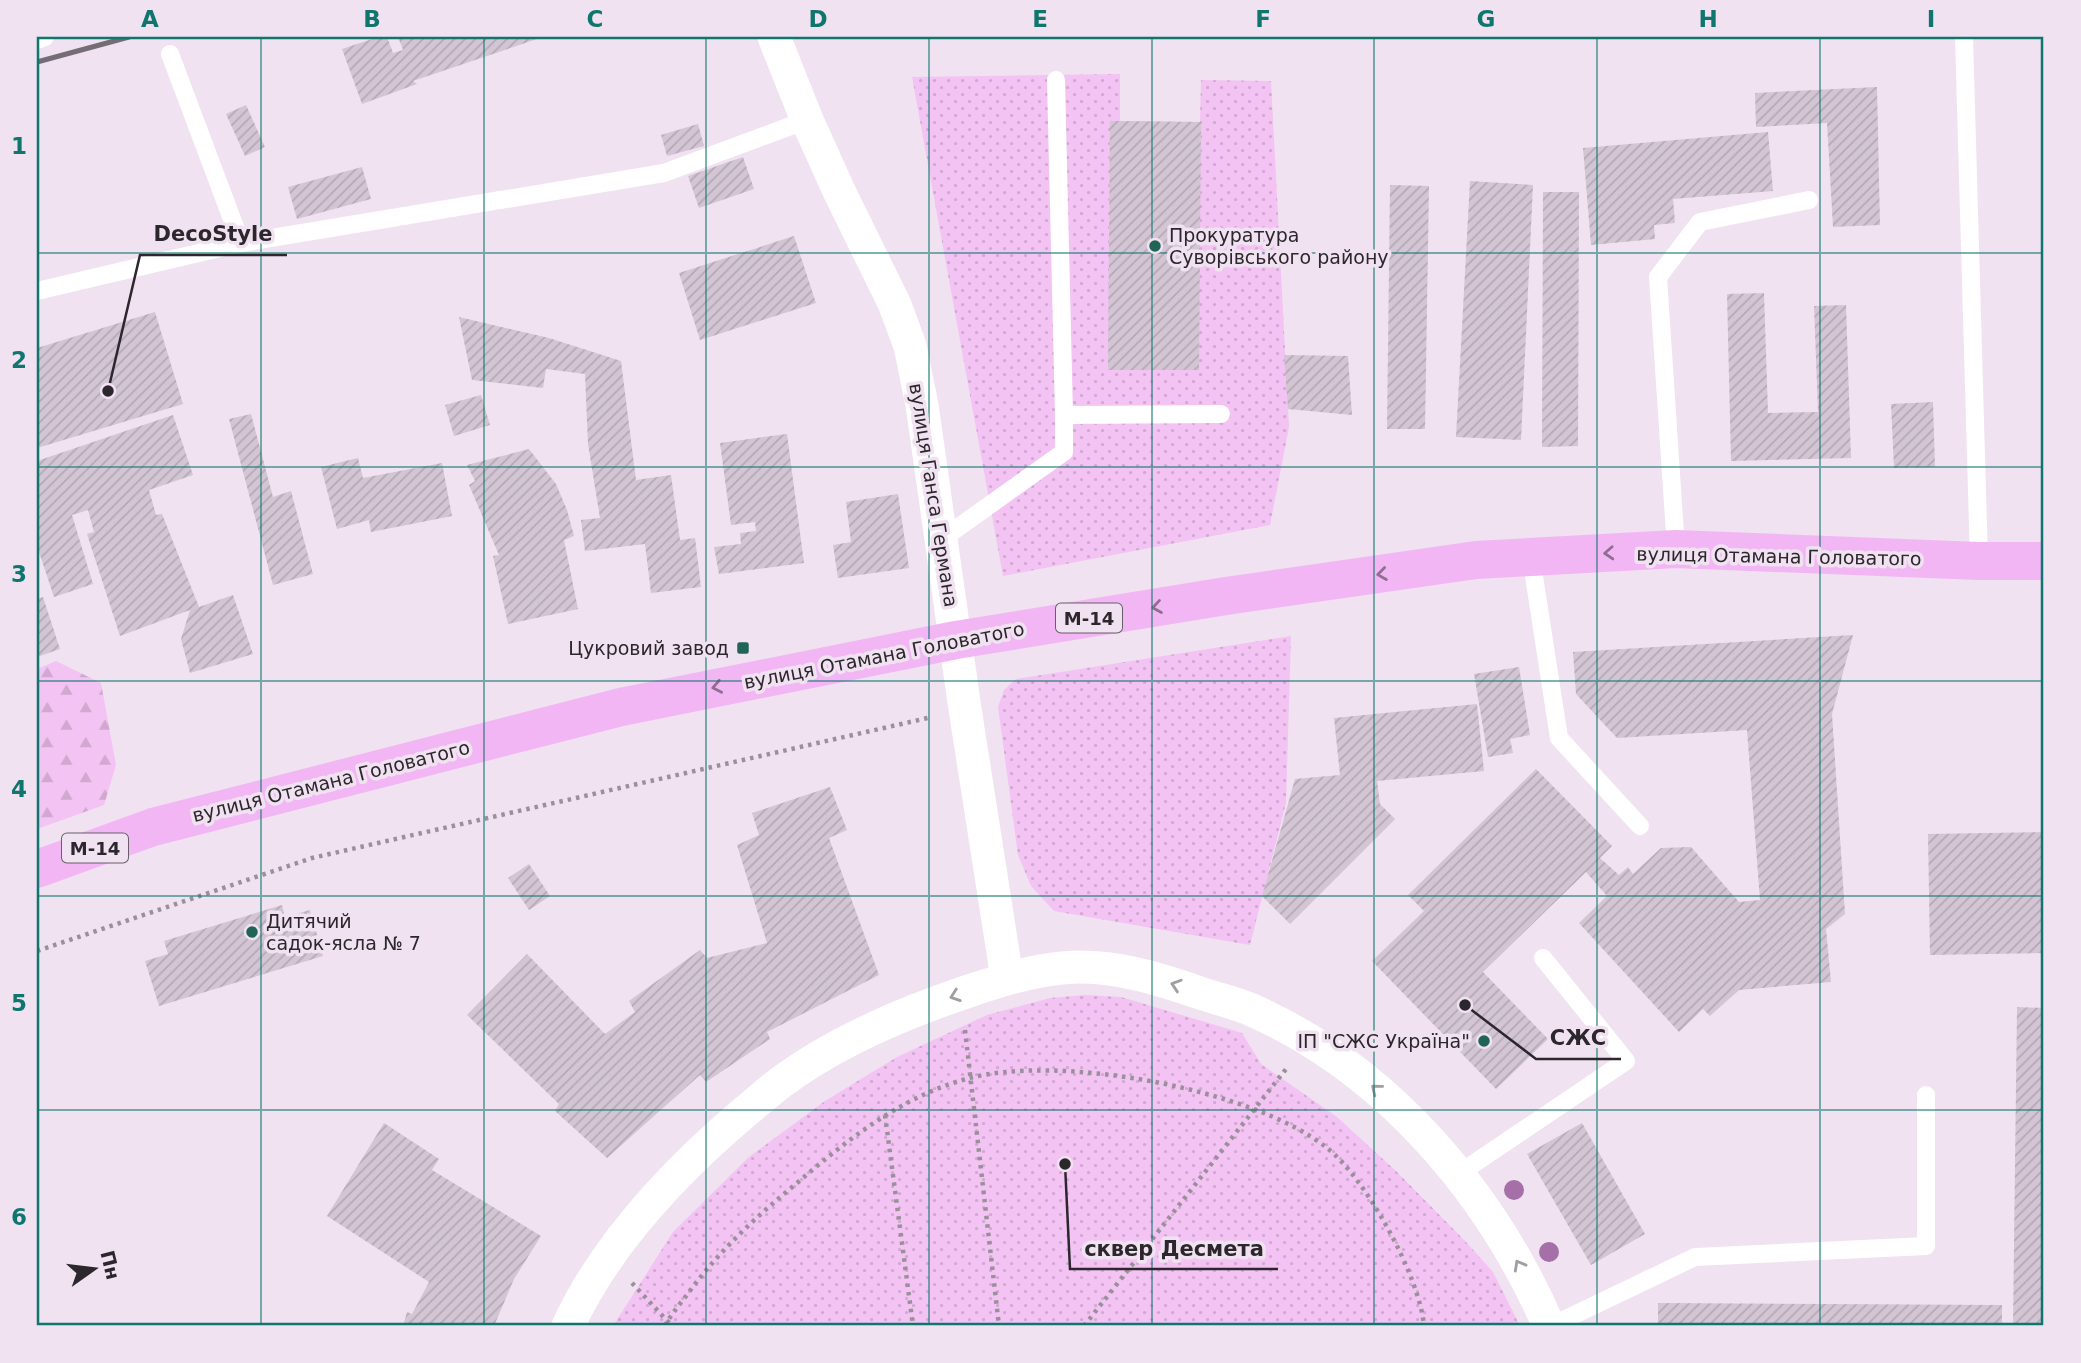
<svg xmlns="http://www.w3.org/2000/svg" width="2081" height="1363" font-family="'DejaVu Sans',sans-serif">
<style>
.grass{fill:url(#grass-dots)}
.forest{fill:url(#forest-firs)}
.building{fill:url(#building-hatch)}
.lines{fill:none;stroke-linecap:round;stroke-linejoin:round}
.path{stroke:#9a909a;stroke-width:4.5;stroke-dasharray:3.5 5;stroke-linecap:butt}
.service{stroke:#fff;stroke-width:18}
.minor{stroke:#fff;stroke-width:33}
.primary{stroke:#f3b6f5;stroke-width:38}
.rail{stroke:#756d75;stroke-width:5}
.tree{fill:#a56fa7}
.oneway{stroke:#906e90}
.oneway2{stroke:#a09ea0}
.grid{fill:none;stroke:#0f766e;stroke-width:2;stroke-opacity:0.55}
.poi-dot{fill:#1f6455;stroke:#f0e2f0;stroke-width:2.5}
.labels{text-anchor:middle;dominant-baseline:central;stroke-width:7;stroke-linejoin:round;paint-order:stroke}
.shield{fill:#f0e2f0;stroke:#675f67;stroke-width:2}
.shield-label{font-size:18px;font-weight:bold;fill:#2c272c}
.poi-label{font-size:19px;fill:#2c272c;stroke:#f0e2f0;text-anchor:start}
.street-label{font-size:19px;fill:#2c272c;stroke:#f0e2f0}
.leader{fill:none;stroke:#2c272c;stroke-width:2.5}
.callout-dot{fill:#2c272c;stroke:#f0e2f0;stroke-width:2.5}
.callout-label{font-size:21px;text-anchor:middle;font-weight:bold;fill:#2c272c;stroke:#f0e2f0;stroke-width:7;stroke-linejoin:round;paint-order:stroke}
.neatline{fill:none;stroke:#0f766e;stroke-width:2.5}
.grid-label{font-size:23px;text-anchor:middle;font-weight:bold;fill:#0f766e}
</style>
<defs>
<pattern id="grass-dots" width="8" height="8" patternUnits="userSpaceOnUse" patternTransform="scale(1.75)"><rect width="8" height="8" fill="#f3c3f3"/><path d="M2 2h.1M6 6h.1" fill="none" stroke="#d0a8d0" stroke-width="1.8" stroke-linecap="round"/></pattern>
<pattern id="forest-firs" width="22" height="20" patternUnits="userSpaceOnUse" patternTransform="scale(1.75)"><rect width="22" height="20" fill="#f3c3f3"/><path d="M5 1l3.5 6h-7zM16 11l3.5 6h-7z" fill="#d0a8d0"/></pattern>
<pattern id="building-hatch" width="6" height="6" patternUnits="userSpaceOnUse" patternTransform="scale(1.75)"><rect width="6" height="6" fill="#d3c5d3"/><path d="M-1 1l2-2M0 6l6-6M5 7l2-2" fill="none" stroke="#b5a9b5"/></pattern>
</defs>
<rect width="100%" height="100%" fill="#f0e2f0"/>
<!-- grass -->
<path class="grass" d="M1120,74V121L1200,122L1201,80L1271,81L1289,427L1270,525L1003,576L912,77Z
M1291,636L1286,803L1250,945L1054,911L1031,886L1018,855L998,707L1004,690L1016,679Z
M1085,995L1121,997L1242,1033L1261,1064L1337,1117L1397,1172L1465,1241L1493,1272L1520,1326H613L673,1232L749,1157L825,1101L897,1057L987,1015L1050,998Z"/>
<!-- forest -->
<path class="forest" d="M56,661L101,683L116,765L104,805L37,829V669Z"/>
<!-- building -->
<path class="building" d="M378,37H387L393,53L403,50L398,37H543L413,81L417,84L362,104L342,49Z
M1877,87L1880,225L1833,227L1827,123L1756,127L1755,93Z
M246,105L265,147L245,156L226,114Z
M1110,121L1201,122L1199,370H1108Z
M698,124L704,146L667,156L661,135Z
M1768,132L1773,191L1673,199L1675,223L1654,225L1655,239L1591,245L1583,148Z
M743,157L754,189L699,208L688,176Z
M362,167L371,199L297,219L288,187Z
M1470,181L1533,185L1521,440L1456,437Z
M1390,185L1429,186L1425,429H1387Z
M1543,192H1579L1578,446L1542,447Z
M794,236L816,303L700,340L679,273Z
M1764,293L1768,413L1818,412L1814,306L1846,305L1851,458L1731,461L1727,294Z
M155,312L183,404L37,448V348Z
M459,317L549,338L621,361L636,480L671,475L680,540L695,538L701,587L651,593L645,544L585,551L581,520L600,518L588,444L585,374L546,369L543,388L472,380Z
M1284,355L1348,356L1352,415L1288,409Z
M481,395L490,425L454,436L445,405Z
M1933,402L1935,467L1894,468L1891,404Z
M251,414L273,497L291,491L313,574L273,585L229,419Z
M173,415L193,475L149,490L156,515L162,514L199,607L233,595L253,654L190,673L181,639L190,610L120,636L87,534L94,532L88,510L72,515L93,584L54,597L38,549H37V461Z
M787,434L804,563L719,574L714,547L741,544L740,533L756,531L755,522L731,525L720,443Z
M529,449L556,484L567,510L574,536L564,540L578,609L508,624L493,556L499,555L469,485L475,481L467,465Z
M358,458L363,478L442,463L452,516L371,532L369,520L337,529L321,467Z
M898,494L909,568L838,578L833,545L851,542L846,502Z
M43,597L60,649L37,657V599Z
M1853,635L1832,714L1845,914L1826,929L1831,982L1739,990L1710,1016L1703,1009L1679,1032L1579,923L1607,896L1586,872L1483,972L1548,1039L1496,1089L1372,961L1424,911L1408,895L1536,769L1612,846L1600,858L1619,875L1628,867L1633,874L1661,848L1691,847L1739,902L1760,900L1747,730L1617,738L1576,694L1573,652Z
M1519,667L1530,735L1510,739L1513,753L1488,757L1474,674Z
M1477,704L1484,771L1377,781L1380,804L1395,819L1290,924L1262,896L1295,779L1340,775L1334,718Z
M830,787L847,830L829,838L879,975L767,1032L770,1039L706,1082L700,1075L607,1158L555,1111L559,1104L467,1015L527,954L605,1034L635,1012L629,1001L700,950L707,958L767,943L737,845L759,835L752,813Z
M2044,832V953L1930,955L1928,834Z
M529,864L550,896L529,910L508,878Z
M282,905L285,917L310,910L323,956L159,1006L145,961L168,954L164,941Z
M2017,1007L2044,1008V1326H2013Z
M384,1123L439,1159L432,1170L541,1236L514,1279L494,1326H403L407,1312L412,1314L429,1282L327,1216Z
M1582,1123L1645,1234L1591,1265L1527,1154Z
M1658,1303L2002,1305V1326H1658Z"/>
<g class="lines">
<!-- path -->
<path class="path" d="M37,951L312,858L932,717
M965,1030L999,1326
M885,1115L913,1326
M632,1283L672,1326
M665,1326C671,1314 681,1303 689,1292C720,1250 757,1216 797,1183C847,1140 901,1097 966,1079C1057,1053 1254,1089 1327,1148C1366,1178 1420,1277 1424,1326
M1084,1326L1286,1069"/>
<!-- service -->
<path class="service" d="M1964,37L1979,561
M37,40L45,37
M170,54L241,243
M1056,80L1064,415
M37,291L241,243L664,173L807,120
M942,539L1064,452V415L1221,414
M1676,549L1658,277L1700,222L1809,200
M1531,557L1559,738L1640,826
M1457,1175L1626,1061L1543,958
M1551,1326L1695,1257L1926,1246V1095"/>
<!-- minor -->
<path class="minor" d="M774,37L807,120L839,191L895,305L910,346L922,405L965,709L1007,978
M568,1326C607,1242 675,1171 746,1111C757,1102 768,1092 780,1083C836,1041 903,1013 969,991C999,981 1030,971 1062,968C1108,963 1157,978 1200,993C1217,999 1237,1003 1254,1011C1388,1071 1491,1193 1549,1326"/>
<!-- primary -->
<path class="primary" d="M37,869L153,827L621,707L956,640L1226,596L1476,560L1676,549L1979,561H2044"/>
<!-- rail -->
<path class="rail" d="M37,62L129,37"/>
</g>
<!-- trees -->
<g class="tree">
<circle cx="1514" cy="1190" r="10"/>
<circle cx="1549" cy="1252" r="10"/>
</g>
<!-- one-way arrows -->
<defs><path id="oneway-chevron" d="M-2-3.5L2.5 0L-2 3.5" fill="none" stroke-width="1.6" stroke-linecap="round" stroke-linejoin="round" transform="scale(1.75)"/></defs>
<g class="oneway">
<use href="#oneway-chevron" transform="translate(1609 553) rotate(177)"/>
<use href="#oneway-chevron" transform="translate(1382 574) rotate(172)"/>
<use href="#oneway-chevron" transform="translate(1157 607) rotate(171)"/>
<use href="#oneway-chevron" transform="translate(717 687) rotate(169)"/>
</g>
<g class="oneway2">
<use href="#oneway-chevron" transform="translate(1176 985) rotate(-162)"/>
<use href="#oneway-chevron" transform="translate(955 996) rotate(161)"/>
<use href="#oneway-chevron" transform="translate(1376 1089) rotate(-141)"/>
<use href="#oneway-chevron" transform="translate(1519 1265) rotate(-119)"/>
</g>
<!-- grid -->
<path class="grid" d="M261,37V1326M484,37V1326M706,37V1326M929,37V1326M1152,37V1326M1374,37V1326M1597,37V1326M1820,37V1326M37,253H2044M37,467H2044M37,681H2044M37,896H2044M37,1110H2044"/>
<!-- markers -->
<g class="poi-dot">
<circle cx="1155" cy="246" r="7"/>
<rect x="736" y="641" width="14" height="14" rx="3.5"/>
<circle cx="252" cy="932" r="7"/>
<circle cx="1484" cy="1041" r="7"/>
</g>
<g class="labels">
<!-- shield labels -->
<g class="shield">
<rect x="1056" y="603.5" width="66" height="29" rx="5"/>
<rect x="62" y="833.5" width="66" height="29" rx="5"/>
</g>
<g class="shield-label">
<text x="1089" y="618">М-14</text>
<text x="95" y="848">М-14</text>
</g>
<!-- poi labels -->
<g class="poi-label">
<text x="1169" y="235">Прокуратура<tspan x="1169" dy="22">Суворівського району</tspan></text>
<text x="729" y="648" text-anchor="end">Цукровий завод</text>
<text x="266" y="921">Дитячий<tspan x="266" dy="22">садок-ясла № 7</tspan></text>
<text x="1470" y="1041" text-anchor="end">ІП "СЖС Україна"</text>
</g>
<!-- street labels -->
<g class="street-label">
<text transform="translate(934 495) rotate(81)">вулиця Ганса Германа</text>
<text transform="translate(1779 556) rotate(1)">вулиця Отамана Головатого</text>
<text transform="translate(884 655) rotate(-11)">вулиця Отамана Головатого</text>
<text transform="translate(331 781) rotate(-14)">вулиця Отамана Головатого</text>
</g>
</g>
<!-- callouts -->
<path class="leader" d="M108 391L140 255H287M1465 1005L1536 1059H1621M1065 1164L1070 1269H1278"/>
<g class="callout-dot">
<circle cx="108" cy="391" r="7"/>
<circle cx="1465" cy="1005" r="7"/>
<circle cx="1065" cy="1164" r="7"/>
</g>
<g class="callout-label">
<text x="213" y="241">DecoStyle</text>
<text x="1578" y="1045">СЖС</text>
<text x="1174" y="1256">сквер Десмета</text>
</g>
<!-- border -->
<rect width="2081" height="1363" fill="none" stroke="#f0e2f0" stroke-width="77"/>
<!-- north arrow -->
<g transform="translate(94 1269) rotate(76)" stroke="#f0e2f0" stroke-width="5" paint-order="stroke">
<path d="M0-5L12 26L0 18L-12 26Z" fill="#2c272c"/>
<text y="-10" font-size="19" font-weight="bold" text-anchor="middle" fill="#2c272c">Пн</text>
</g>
<rect x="38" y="38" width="2004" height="1286" class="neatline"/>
<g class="grid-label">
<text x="150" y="27">A</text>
<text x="372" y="27">B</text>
<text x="595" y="27">C</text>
<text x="818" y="27">D</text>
<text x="1040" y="27">E</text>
<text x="1263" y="27">F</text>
<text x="1486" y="27">G</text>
<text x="1708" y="27">H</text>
<text x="1931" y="27">I</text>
<text x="19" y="154">1</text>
<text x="19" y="368">2</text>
<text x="19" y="582">3</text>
<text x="19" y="797">4</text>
<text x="19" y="1011">5</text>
<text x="19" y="1225">6</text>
</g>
</svg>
